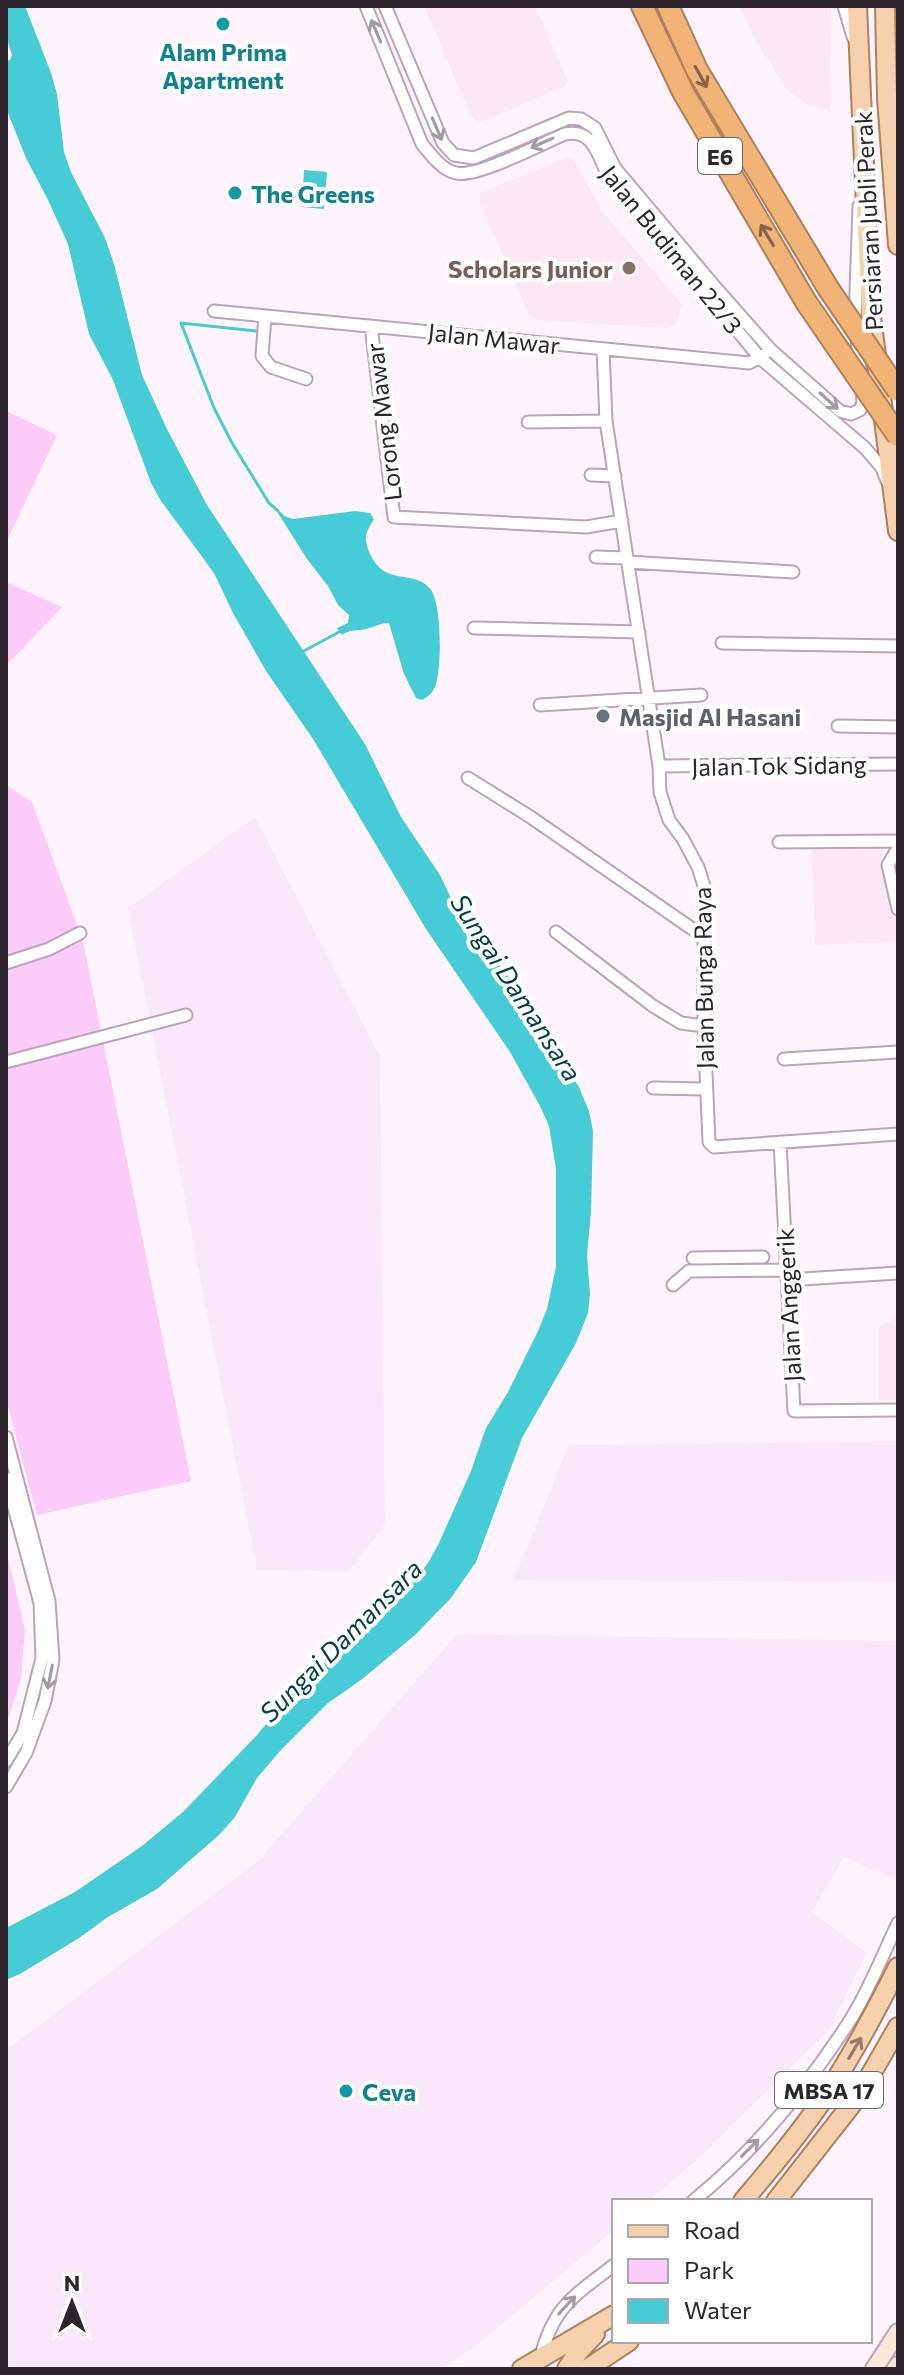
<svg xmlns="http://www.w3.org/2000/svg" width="904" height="2375" font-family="Commissioner,sans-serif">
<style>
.commercial{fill:#fce7f5}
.industrial{fill:#f9e8f9}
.green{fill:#fccbf9}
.water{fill:#45ccd7}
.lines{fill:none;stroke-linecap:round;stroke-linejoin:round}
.stream{stroke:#45ccd7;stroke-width:3}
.street-casing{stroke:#bca3ba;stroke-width:15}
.secondary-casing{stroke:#bca3ba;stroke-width:20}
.primary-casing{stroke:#ad815d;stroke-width:22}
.highway-casing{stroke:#ad815d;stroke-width:24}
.street{stroke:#fff;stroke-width:11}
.secondary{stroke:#fbe8d6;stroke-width:16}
.primary{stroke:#f7d1ad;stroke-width:18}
.highway{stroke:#f2b377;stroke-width:20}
.highway-bridge-casing{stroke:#ad815d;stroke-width:24;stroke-linecap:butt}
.highway-bridge{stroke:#f2b377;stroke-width:20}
.oneway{stroke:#a19ca1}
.oneway2{stroke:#86644f}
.oneway3{stroke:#927a6e}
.culture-dot{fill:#0f9aa8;stroke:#fff;stroke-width:3}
.education-dot{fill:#8d6e63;stroke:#fff;stroke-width:3}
.worship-dot{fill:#6b7280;stroke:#fff;stroke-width:3}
.labels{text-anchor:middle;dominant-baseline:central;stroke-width:8;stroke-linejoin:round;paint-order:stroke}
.shield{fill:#fff;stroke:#6d666d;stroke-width:2}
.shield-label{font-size:22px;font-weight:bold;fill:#2e242e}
.culture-label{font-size:24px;font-weight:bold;fill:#0d838f;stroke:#fff;text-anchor:start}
.street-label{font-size:24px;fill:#2e242e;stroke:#fff}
.education-label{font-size:24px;font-weight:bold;fill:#785e54;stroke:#fff;text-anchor:end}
.worship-label{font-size:24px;font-weight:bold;fill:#5b616d;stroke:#fff;text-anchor:start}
.water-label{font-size:26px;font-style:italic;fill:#003f44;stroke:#fff}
</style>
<rect width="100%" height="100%" fill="#fff4fe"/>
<!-- commercial -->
<path class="commercial" d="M424,6H535L566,76L567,82L563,87L484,121H476L471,116Z
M739,6H829L831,9L830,112L805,103L786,89L755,39Z
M567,157L573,159L603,212L682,304L677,324L666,328L535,320L529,315L480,203V193Z
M812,844H881L898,926V942L815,945Z
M898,1316V1400H879V1328Z"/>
<!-- industrial -->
<path class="industrial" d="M255,817L380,1056L385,1524L350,1571L257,1570L128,908Z
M898,1441V1582L513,1580L569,1445Z
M457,1634L898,1641V1881L844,1857L812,1912L867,1953L829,2030L698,2159L649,2201H614V2230L475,2347L440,2369H6V2050L258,1861Z"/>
<!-- green -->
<path class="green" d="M6,411L57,435L6,543Z
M6,582L62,607L6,666Z
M6,785L32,802L83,941L191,1481L37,1515L6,1399Z
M6,1549L25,1630L21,1679L6,1725Z"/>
<!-- water -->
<path class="water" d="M6,6H25L51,73L57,94L64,152L71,172L105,238L114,264L142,375L167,429L207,505L365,744L401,817L440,875L463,923L491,954L510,979L579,1087L589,1111L593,1131L591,1212L587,1255L590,1294L588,1313L576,1343L522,1438L476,1562L451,1598L415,1635L361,1680L328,1703L281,1750L257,1778L235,1817L219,1835L157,1889L108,1917L79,1938L20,1974L6,1980V1928L75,1892L142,1846L183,1812L257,1735L290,1696L364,1624L414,1581L428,1563L439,1543L471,1471L486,1428L508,1392L538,1331L547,1309L556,1267V1169L549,1126L540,1106L510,1052L426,929L313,739L266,671L233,613L214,573L161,501L151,483L113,380L89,334L68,244L47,198L26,158L6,108V61L10,60L12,55L6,36Z
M304,170L327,172L324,209L302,207Z
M278,509L284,516L293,519L355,511L370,513L374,519C371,524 367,530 366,536C365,548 375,567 386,572C401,580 419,574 431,590C442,606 442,669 435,687C432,693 428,697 422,700L416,698L404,674L389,623C381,623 377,626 369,628C357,632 353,628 342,635L337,628L348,623L349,615L338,605L328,586L307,559L276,510Z"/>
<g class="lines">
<!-- stream -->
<path class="stream" d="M257,331L181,323L214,408L232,443L269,503L277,510
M302,652L341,631"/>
<defs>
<path id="street" d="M366,6L422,144C431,155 442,170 456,173C477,178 543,143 565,134C592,129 597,152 607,173L760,358L865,448L882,468L887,481
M385,6L443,143L454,155L474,158L569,118L581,119L595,128L615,168L716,288L770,349L840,411L851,414L860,410L863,402L857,338
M844,6L853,37
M214,311L749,363L764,355
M265,316L262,356L271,367L306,379
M855,321L859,206
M371,326L394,517L586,527L622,521
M603,349L606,421L659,766L660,792L669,820L683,839L698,867L704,886V1026L709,1142L714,1147L898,1134
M528,422L606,421
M591,475L615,476
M596,557L627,558
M628,562L793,572
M474,628L639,632
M722,643L898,646
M540,705L701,695
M838,726L898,727
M659,766L898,764
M468,778L529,816L704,937
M779,842L898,841
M898,848L888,865L898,909
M556,932L653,1006L681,1023L704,1026
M6,963L49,949L80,933
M784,1059L898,1052
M6,1062L186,1015
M653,1088L705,1089
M780,1142L794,1411L898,1410
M693,1258L763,1257
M787,1280L898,1273
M673,1285L689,1271L786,1270
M6,1437L49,1601L53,1660L45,1701L26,1753L6,1787
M6,1478L40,1603L42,1658L23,1733L6,1761
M693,2201C754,2152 806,2088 849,2022C869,1991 882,1956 898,1923
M540,2359C554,2305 573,2297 614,2265"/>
<path id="secondary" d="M874,2369L898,2332
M895,2369L898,2365"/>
<path id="primary" d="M857,6L871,316L898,531
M885,6L887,98L898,245
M743,2201C772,2167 801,2132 826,2095C853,2054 876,2011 898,1967
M776,2201L859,2095L898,2027
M522,2369L614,2315
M567,2369L578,2352L595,2334
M587,2369L629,2341"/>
<path id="highway" d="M642,6L683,92L806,302
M668,6L697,70L828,288"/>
</defs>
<!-- street casing -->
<use href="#street" class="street-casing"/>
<!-- secondary casing -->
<use href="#secondary" class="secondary-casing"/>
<!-- primary casing -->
<use href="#primary" class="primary-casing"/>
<!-- highway casing -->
<use href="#highway" class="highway-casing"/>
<!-- street -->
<use href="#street" class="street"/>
<!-- secondary -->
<use href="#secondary" class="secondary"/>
<!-- primary -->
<use href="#primary" class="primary"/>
<!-- highway -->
<use href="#highway" class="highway"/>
<defs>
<path id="highway-bridge" d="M828,288L898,391
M806,302L898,436"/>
</defs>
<!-- highway-bridge casing -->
<use href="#highway-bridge" class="highway-bridge-casing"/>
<!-- highway-bridge -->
<use href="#highway-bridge" class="highway-bridge"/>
</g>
<!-- one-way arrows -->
<defs><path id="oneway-shaft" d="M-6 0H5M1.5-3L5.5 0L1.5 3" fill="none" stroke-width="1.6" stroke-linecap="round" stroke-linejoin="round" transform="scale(2)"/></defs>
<g class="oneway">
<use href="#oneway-shaft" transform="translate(376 31) rotate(-113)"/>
<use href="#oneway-shaft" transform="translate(437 129) rotate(67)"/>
<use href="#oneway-shaft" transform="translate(542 143) rotate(156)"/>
<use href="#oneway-shaft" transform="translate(829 401) rotate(42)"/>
<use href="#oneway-shaft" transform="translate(50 1677) rotate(101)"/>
<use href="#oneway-shaft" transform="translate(750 2148) rotate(-45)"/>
<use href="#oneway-shaft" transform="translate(567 2305) rotate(-47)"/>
</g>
<g class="oneway2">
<use href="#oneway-shaft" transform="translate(701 77) rotate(61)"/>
<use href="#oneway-shaft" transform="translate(767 235) rotate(-121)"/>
</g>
<use class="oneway3" href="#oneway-shaft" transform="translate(855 2048) rotate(-59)"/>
<!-- markers -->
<g class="culture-dot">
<circle cx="223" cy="24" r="8"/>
<circle cx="235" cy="193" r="8"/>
<circle cx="346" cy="2091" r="8"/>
</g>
<circle class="education-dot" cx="629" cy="268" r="8"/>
<circle class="worship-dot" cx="603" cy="716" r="8"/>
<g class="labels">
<!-- shield labels -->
<g class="shield">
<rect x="698" y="138" width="44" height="36" rx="6"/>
<rect x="775" y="2072" width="108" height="36" rx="6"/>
</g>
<g class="shield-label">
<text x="720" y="156">E6</text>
<text x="829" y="2090">MBSA 17</text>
</g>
<!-- culture labels -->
<g class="culture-label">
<text x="223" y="51" text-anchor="middle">Alam Prima<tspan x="223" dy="28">Apartment</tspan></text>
<text x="251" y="193">The Greens</text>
<text x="362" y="2091">Ceva</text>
</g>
<!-- street labels -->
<g class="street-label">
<text transform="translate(868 221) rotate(-93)">Persiaran Jubli Perak</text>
<text transform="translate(672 249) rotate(51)">Jalan Budiman 22/3</text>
<text transform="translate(494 338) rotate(6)">Jalan Mawar</text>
<text transform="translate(383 422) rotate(-97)">Lorong Mawar</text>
<text transform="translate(779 765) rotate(-1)">Jalan Tok Sidang</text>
<text transform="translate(703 978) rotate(-91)">Jalan Bunga Raya</text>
<text transform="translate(788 1305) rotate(-93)">Jalan Anggerik</text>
</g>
<!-- education labels -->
<g class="education-label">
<text x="613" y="268">Scholars Junior</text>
</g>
<!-- worship labels -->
<g class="worship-label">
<text x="619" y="716">Masjid Al Hasani</text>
</g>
<!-- water labels -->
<g class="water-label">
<text transform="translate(517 987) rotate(57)">Sungai Damansara</text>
<text transform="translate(340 1640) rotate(-45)">Sungai Damansara</text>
</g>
</g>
<!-- border -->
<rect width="904" height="2375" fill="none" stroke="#2e242e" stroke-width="16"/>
<!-- legend -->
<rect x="612" y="2199" width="260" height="144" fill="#ffffff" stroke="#aba7ab" stroke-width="2"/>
<rect x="628" y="2225" width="40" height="12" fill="#f7d1ad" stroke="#aba7ab" stroke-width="2"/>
<text x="684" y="2239" font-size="24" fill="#2e242e">Road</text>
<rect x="628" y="2259" width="40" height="24" fill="#fccbf9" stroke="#aba7ab" stroke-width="2"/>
<text x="684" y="2279" font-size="24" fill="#2e242e">Park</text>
<rect x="628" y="2299" width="40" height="24" fill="#45ccd7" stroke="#aba7ab" stroke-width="2"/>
<text x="684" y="2319" font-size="24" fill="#2e242e">Water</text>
<!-- north arrow -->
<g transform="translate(72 2303)" stroke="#ffffff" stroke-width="6" paint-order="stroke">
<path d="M0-6L14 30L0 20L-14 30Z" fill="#2e242e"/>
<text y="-12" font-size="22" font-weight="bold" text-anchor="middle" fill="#2e242e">N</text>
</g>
</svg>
